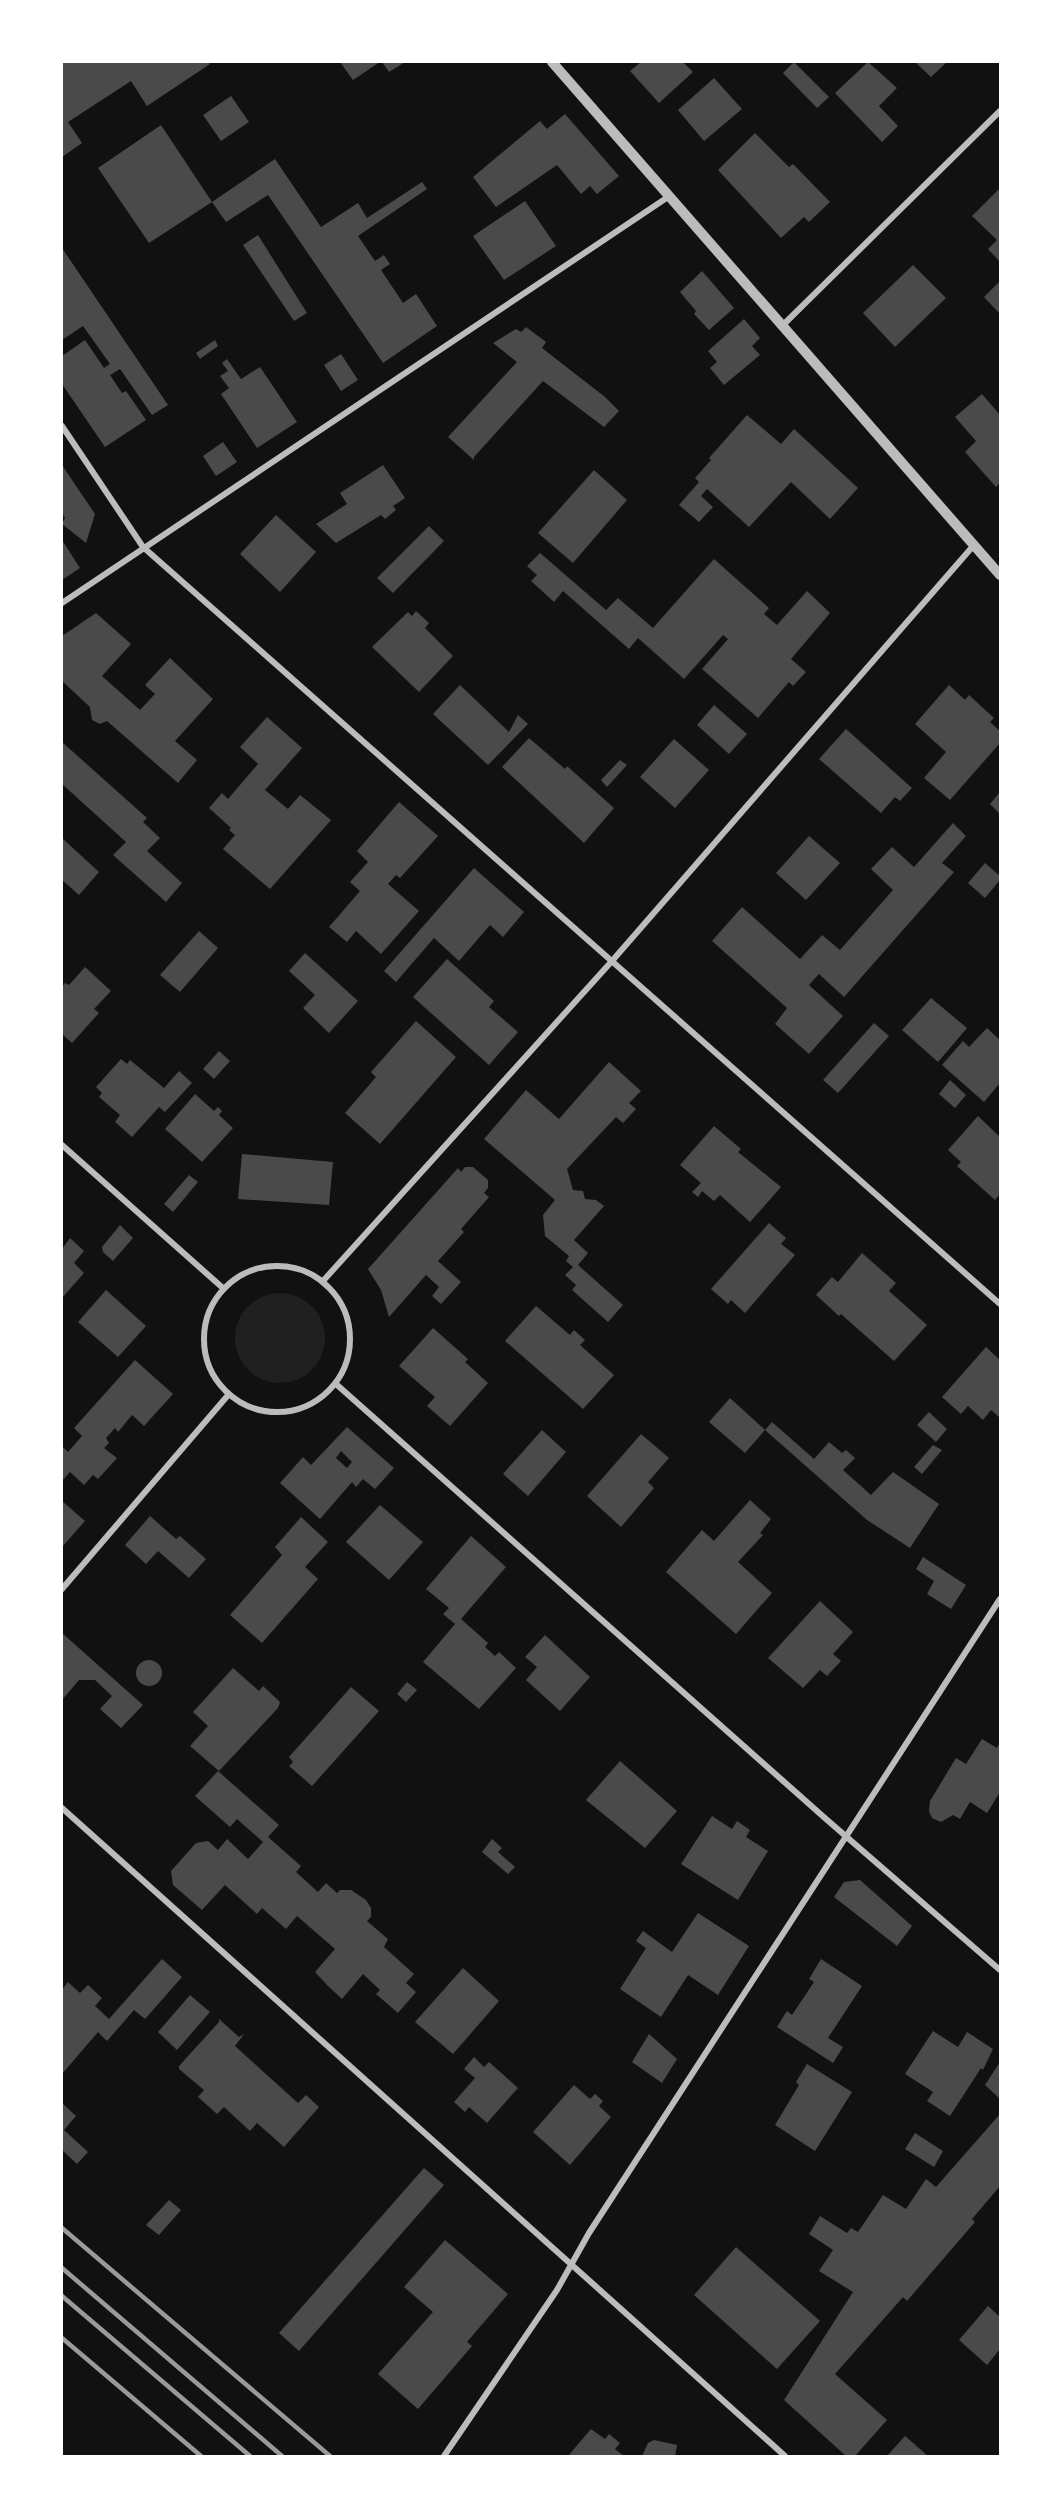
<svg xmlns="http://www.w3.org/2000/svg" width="1062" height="2518" font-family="Lora,serif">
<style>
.green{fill:#202020}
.building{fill:#4a4a4a;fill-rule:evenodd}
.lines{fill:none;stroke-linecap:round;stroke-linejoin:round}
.minor{stroke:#bcbcbc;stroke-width:6}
.tertiary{stroke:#bcbcbc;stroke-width:10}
.rail{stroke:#9a9a9a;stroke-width:4.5}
</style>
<rect width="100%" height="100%" fill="#111"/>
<!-- green -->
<path class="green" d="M235 1338a45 45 0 1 1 90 0a45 45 0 1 1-90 0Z"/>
<!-- building -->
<path class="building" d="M62,62H208L210,64L147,106L131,81L68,122L82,143L62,157Z
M340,62H380L353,80Z
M382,62H405L389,72Z
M641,62H683L693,72L659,103L630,71Z
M794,62L829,97L817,108L783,73Z
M868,62L897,88L879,106L898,126L882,142L835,93Z
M915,62H947L931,77Z
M714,78L742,109L704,141L678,110Z
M231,96L249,122L221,141L203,115Z
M565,114L619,176L597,194L590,186L581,194L557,165L496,207L473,177L540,121L547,129Z
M161,125L212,202L149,243L98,168Z
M755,133L789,167L793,164L830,202L809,222L804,217L781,238L718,170Z
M275,159L321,227L358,203L367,218L422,182L427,189L358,236L375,261L384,255L390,264L381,270L403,303L416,294L437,326L383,363L268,195L226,222L212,202Z
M1000,188V262L988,249L997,240L972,216Z
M525,201L556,246L504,280L473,236Z
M258,235L307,313L294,321L243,245Z
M62,248L168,405L152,415L120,369L110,375L122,393L126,391L146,420L105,447L62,384V356L85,340L104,368L110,364L83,326L62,340Z
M913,265L946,298L895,347L863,313Z
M702,271L734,308L709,330L694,314L696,311L680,292Z
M1000,281V314L984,297Z
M744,319L760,338L752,346L760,355L724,385L710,368L717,362L708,351Z
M526,327L546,342L542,348L605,397L619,411L604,427L543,381L474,457V460L448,437L517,362L493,343L516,329L521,332Z
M215,340L218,346L200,359L196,353Z
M341,354L358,380L341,391L324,365Z
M227,359L241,379L260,367L297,422L257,448L221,394L229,388L220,376L228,371L222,363Z
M982,394L1000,415V483L996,487L965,452L976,441L955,417Z
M747,415L781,444L794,429L858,488L830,519L791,482L749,527L707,489L701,496L713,507L699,522L679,505L699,482L695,478L711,460L709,458Z
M223,442L237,462L216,476L203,456Z
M62,465L95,514L86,543L62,524L65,518L62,513Z
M383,465L405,498L393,506L396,510L385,519L381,515L336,543L316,524L347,504L340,493Z
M594,470L627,500L573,563L538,533Z
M276,515L316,552L280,592L240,554Z
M429,526L444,541L393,593L377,578Z
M62,540L80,568L62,580Z
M540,553L606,610L618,598L653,628L714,559L769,608L764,614L777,625L807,591L830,613L791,659L806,672L793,686L789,682L758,718L702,669L728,639L723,635L684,679L638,638L629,649L563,591L554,602L531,581L537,575L527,566Z
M416,611L429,623L425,628L453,656L419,692L372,647L408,612L412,616Z
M96,613L131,644L102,676L140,710L155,694L145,685L170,658L213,699L175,741L197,760L178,783L107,721L100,724L92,720L90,707L62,681V636Z
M460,685L509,732L518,715L528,724L488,765L433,714Z
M949,685L965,700L969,695L994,718L990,722L1000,731V743L950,800L924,778L946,752L915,724Z
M714,705L747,734L729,754L697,725Z
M267,717L302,748L265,790L288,809L300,795L331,820L270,889L223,849L235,835L229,830L231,828L209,808L222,793L228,799L258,764L240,747Z
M846,729L912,788L900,801L895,797L881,813L819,759Z
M529,738L565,769L567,766L614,808L584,843L502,767Z
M674,739L709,770L675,808L640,777Z
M62,742L147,818L143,822L160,838L147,851L182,883L166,902L113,855L126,842L62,784Z
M620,760L627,765L607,787L601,780Z
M1000,792V814L990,804Z
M399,802L438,836L400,878L396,875L388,884L419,911L381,954L356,931L347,942L329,927L360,891L350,882L368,862L357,851Z
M953,823L966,836L942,863L954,872L844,997L819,974L809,985L843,1016L809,1054L775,1024L787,1008L712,941L742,907L800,959L822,935L840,950L893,890L871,869L892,847L914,867Z
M809,836L840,863L806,900L776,873Z
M62,838L99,872L79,895L62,880Z
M985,863L1000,876V880L985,898L968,883Z
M474,868L524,912L503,937L490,925L459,961L434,938L396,982L384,971Z
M199,931L218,948L180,992L160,975Z
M305,953L358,1001L329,1033L303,1008L315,995L289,971Z
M447,959L494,1001L489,1007L518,1032L489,1065L413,997Z
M85,967L111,991L94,1009L99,1013L72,1043L62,1034V987L65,983L69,985Z
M931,998L967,1028L938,1062L902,1030Z
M416,1021L456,1057L380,1144L345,1113L376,1077L371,1072Z
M874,1023L889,1036L838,1093L823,1080Z
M987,1028L1000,1040V1083L984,1102L942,1065L963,1041L969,1047Z
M219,1051L230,1061L214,1079L203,1069Z
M121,1059L127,1064L130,1060L164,1088L179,1071L192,1083L165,1112L159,1107L132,1137L115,1122L120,1115L99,1097L102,1093L96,1087Z
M609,1062L641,1091L629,1103L636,1109L623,1123L616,1117L567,1169L573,1190L583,1191L585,1199L596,1200L604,1206L574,1240L588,1253L578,1265L623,1305L608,1322L572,1290L576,1285L565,1275L573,1267L566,1261L569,1256L545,1236L543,1215L555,1200L484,1139L526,1090L559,1119Z
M950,1080L966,1095L955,1108L939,1094Z
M195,1094L214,1111L218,1107L222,1111L219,1115L233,1128L202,1162L165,1129Z
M978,1116L1000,1137V1194L995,1200L957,1166L961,1162L948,1150Z
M714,1126L741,1149L738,1152L781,1187L750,1222L720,1195L714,1201L702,1191L698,1197L692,1192L701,1183L680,1165Z
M242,1154L333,1162L329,1205L238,1199Z
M465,1167H473L488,1180V1188L484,1193L489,1197L461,1229L464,1232L438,1261L461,1282L441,1304L432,1296L439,1287L426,1275L389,1317L381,1290L368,1269L458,1168L461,1172Z
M189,1175L198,1182L173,1212L164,1204Z
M769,1223L786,1238L781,1244L795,1255L745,1313L731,1300L728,1304L711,1289Z
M120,1225L133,1238L113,1261L103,1252L102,1247Z
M70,1238L84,1251L74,1263L84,1273L62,1298V1249Z
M862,1253L896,1283L889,1291L927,1325L894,1361L841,1314L839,1316L816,1295L832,1277L838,1282Z
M106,1290L146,1326L118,1357L78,1322Z
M536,1306L570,1335L574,1330L585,1340L580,1345L614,1375L583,1409L505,1341Z
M433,1328L468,1359L465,1362L488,1383L450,1426L427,1406L435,1397L399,1366Z
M986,1347L1000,1360V1418L991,1410L983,1420L968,1406L961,1414L942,1397Z
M135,1360L173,1394L144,1426L132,1415L118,1432L115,1428L106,1438L109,1443L104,1448L117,1458L98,1479L93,1475L84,1485L70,1472L62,1481V1446L68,1452L82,1436L74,1428Z
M730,1398L765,1430L745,1453L709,1422Z
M929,1412L947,1429L936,1442L917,1425Z
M772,1422L814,1459L829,1442L842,1453L846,1450L855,1458L843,1470L871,1495L893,1472L939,1504L910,1548L867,1520L765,1430Z
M347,1427L394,1468L375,1489L363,1479L356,1487L352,1482L320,1519L280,1483L303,1457L311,1465ZM341,1451L352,1462L347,1468L336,1458Z
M542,1430L566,1452L528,1496L503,1474Z
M641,1434L669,1458L648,1482L654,1488L621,1527L587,1496Z
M933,1445L942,1450L922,1474L914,1467Z
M750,1500L771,1519L760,1533L763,1535L738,1562L772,1593L736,1634L666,1572L702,1530L714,1541Z
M62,1501L85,1521L62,1547Z
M380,1505L423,1542L389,1580L346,1542Z
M150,1516L176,1539L180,1536L206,1559L189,1578L158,1551L146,1564L125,1545Z
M301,1517L328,1542L305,1567L318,1579L262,1643L230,1615L282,1555L275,1547Z
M471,1536L506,1567L461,1619L488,1643L485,1647L495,1656L499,1652L516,1668L479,1709L423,1662L455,1624L443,1614L449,1608L426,1589Z
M923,1557L966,1585L951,1609L927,1594L934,1581L916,1569Z
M820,1601L853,1632L833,1654L841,1661L827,1676L820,1670L803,1688L768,1658Z
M62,1633L143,1705L121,1728L100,1709L112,1696L95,1680H79L62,1700Z
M545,1635L590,1677L560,1711L526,1680L537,1667L525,1657Z
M136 1673a13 13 0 1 1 26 0a13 13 0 1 1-26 0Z
M233,1668L259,1691L263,1686L280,1702L278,1708L219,1771L190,1746L208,1726L193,1712Z
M407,1682L417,1690L406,1702L397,1694Z
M351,1687L379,1711L312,1786L289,1766L293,1762L289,1757Z
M982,1739L997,1748L998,1745L1000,1746V1792L987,1813L970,1802L960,1819L953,1815L941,1822L932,1818L929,1811L930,1801L956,1758L966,1764Z
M620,1761L677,1811L645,1848L586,1800Z
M218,1771L279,1825L268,1837L301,1866L296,1872L318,1892L326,1883L337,1893L340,1890H351L366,1900L371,1908V1917L367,1921L388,1939L384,1947L414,1974L406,1983L416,1992L398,2013L376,1994L380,1990L363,1974L342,1999L328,1986L315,1972L335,1949L297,1916L286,1929L262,1908L257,1914L225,1885L202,1910L173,1885L171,1871L196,1843L208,1841L218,1850L227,1839L248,1859L263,1842L237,1819L230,1827L195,1796Z
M712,1816L732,1829L737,1821L750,1830L746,1837L768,1851L738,1900L681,1864Z
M492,1839L502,1848L498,1852L515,1867L508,1874L482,1852Z
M860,1880L912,1926L897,1946L834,1897L844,1882Z
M698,1913L749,1946L718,1995L688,1975L661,2017L620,1989L646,1948L636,1941L643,1931L672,1952Z
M162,1959L182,1977L145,2019L134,2010L107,2041L98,2032L62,2074V1990L68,1982L80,1993L88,1985L102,1998L95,2006L109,2019Z
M821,1959L862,1986L828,2038L843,2047L833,2063L777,2027L787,2011L792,2015L814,1982L809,1979Z
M463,1968L499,2001L453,2054L415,2022Z
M190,1995L210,2012L177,2050L158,2032Z
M219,2019L239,2037L244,2034L235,2046L298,2103L306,2095L319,2107L284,2147L257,2123L250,2131L224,2107L217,2114L198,2097L204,2090L179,2069V2066L219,2022Z
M933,2031L958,2047L967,2032L993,2049L983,2070L981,2068L950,2116L927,2101L933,2092L905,2074Z
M649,2034L677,2059L662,2083L632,2062Z
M474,2057L484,2067L489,2062L518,2088L487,2123L469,2107L465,2112L454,2102L475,2078L464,2069Z
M1000,2062V2099L985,2085Z
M807,2064L852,2092L815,2151L775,2125L799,2085L796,2082Z
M574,2085L590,2099L595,2094L603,2101L599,2106L611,2117L570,2165L533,2132Z
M62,2103L76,2116L64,2130L88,2152L77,2164L62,2150Z
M1000,2114V2186L972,2219L975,2222L907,2301L903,2297L835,2374L887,2420L855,2456H846L784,2400L853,2292L819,2271L833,2250L809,2234L820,2216L847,2233L851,2228L858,2232L883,2195L906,2209L926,2179L936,2187Z
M915,2133L943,2151L934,2167L905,2149Z
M424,2168L444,2185L299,2351L279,2333Z
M169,2200L181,2210L159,2235L146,2225Z
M445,2240L508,2294L467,2342L472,2346L418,2409L378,2374L433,2312L404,2287Z
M736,2247L820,2321L777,2369L694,2295Z
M988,2306L1000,2317V2349L987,2365L959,2340Z
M591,2429L605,2439L609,2434L620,2443L615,2449L624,2456H568Z
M905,2436L928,2456H887Z
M654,2440L677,2445L675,2456H642L648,2443Z"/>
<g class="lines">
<!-- minor -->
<path class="minor" d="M782,326L1000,111
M62,426L143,547L1000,1304
M62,603L668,197
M62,1145L224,1289
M204 1339a73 73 0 1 1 146 0a73 73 0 1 1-146 0Z
M323,1281L612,961L974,545
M336,1384L826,1819L1000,1970
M62,1589L229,1394
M62,1808L785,2456
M444,2456L557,2290L589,2233L1000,1599"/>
<!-- tertiary -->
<path class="tertiary" d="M552,62L1000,575"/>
<!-- rail -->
<path class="rail" d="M62,2228L330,2456
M62,2268L282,2456
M62,2296L250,2456
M62,2338L201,2456"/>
</g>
<!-- border -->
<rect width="1062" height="2518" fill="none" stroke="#ffffff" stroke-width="126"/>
</svg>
